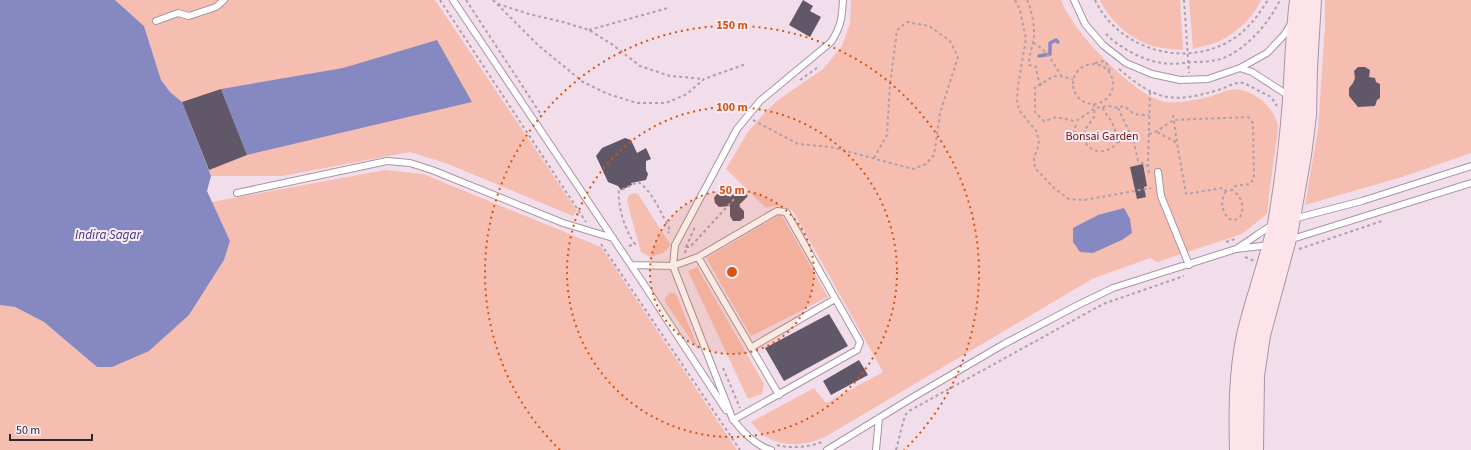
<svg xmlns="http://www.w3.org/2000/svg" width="1471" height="450" font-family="'Source Sans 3',sans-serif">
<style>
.green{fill:#f6beb1}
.water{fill:#8689c1}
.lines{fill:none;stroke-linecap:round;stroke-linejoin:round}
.stream{stroke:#8689c1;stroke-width:3.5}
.building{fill:#605768}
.lane-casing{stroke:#a895a2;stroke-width:8}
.secondary-casing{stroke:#a895a2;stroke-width:20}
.path{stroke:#b09faa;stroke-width:2;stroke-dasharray:3 3;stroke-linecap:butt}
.lane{stroke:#fff;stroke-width:6}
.secondary{stroke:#fde4ea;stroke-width:18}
.ring{fill:none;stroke:#d6540f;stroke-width:2;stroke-dasharray:2 4}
.labels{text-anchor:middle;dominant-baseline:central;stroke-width:4;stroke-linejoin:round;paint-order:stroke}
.park-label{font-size:12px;fill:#661708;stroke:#fcecf7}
.water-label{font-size:13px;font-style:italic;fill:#3e3c82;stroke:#fcecf7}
.centre{fill:#d6540f;stroke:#fcecf7;stroke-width:2}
.ring-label{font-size:12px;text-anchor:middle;font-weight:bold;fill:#d6540f;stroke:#fcecf7;stroke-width:4;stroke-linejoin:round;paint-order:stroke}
</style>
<rect width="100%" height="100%" fill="#f2ddeb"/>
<!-- green -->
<path class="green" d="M115,0H435L577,211L573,216L448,164L410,152L282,176H211L182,102L170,92L161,80L144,26Z
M851,0H1061C1072,31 1133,95 1165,102C1175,104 1202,99 1212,96C1218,94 1224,91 1230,90C1250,86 1276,107 1278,127C1278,134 1276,144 1275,151C1272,172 1269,193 1267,214L1242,234L1157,262L1150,258L1092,279L825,437C806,446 780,448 762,434C758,431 755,426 751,422L814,388L826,403L883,372L793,211C783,206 777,204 766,208L726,169L747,133L767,110L778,100L823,69L842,46L850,23Z
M1100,0H1180L1183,50C1176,49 1169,49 1162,48C1135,44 1111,23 1100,0Z
M1189,0H1261C1253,18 1237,32 1220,41C1212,45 1201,46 1193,49Z
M1325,0H1471V153L1402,177L1305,205L1318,129L1325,26Z
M385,170L423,174L601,247L737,450H0V305L15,307L44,322L97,367L189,315L224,260L230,241L212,202Z
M634,193L638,194L664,235L669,242L670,246L663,253L650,257L641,252L627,201L629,195Z
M781,214L828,297L751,336L706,258Z
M697,267L764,384L762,394L748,399L688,271Z
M670,293H674L677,296L700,353L665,302V298Z"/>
<!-- water -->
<path class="water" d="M0,0H115L144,26L161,80L170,92L182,102L211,176L207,191L230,241L224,260L189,315L149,351L112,367H97L44,322L15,307L0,305Z
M437,40L472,102L247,155L221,89L343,68Z
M1124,208L1130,219L1132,233L1122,240L1093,253L1080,252L1073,242V228L1098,215Z"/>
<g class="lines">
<!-- stream -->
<path class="stream" d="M1039,56L1050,54V43L1056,40L1058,42"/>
</g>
<!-- building -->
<path class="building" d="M803,0L813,6L810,11L821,17L810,37L789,25Z
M1358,67H1365L1370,70L1369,77L1375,78L1376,82L1380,84V98L1377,100L1375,106L1358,107L1349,96V88L1353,83L1355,78L1354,71Z
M221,89L247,155L209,170L182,102Z
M625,138L631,140L637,153L646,148L651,159L646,161V170L648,174L646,180L631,183L632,185L621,190L618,186L608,182L596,156L602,148Z
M1143,164L1147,186L1144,187L1146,197L1137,199L1130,167Z
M739,187L748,196L739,205L741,206H739L744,211V218L740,221H733L730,216V206L719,207L715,203L714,198L716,195L722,191L730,197Z
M829,314L848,346L784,381L765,348Z
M859,360L868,375L831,395L823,381Z"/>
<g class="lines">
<defs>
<path id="lane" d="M453,0L645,286L726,410
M1074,0L1085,24L1103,45L1126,63L1152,74L1180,80L1208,79L1240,68L1267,53L1284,35L1291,24
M156,21L178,13L189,16L216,7L224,0
M1240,68L1252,72L1286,94L1289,98
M1158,172L1161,196L1189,265
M237,193L387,161L410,163L432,170L563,223L613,238
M1293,219L1362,201L1471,166
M1289,240L1471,183
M1239,247C1251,240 1261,231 1273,225
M698,257L779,395
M631,265L673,266L698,257L777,211L786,212L860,342L857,350L733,420L673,266L675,245L737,129L760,101L831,42C841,27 842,18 843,0
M752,347L835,299
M732,417C740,430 756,446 771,450
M827,450L915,396L1004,344L1076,306L1113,288L1236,249L1270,245
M876,450L879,418"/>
<path id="secondary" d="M1239,450C1238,412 1238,373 1246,335C1255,297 1269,261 1277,224C1284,183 1289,141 1292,100C1294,67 1295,33 1299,0
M1254,450L1255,376L1261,335L1288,235L1302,155L1307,115L1308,67L1312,0"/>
</defs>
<!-- lane casing -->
<use href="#lane" class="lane-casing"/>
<!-- secondary casing -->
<use href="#secondary" class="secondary-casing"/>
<!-- path -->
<path class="path" d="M440,0L586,222
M466,0L542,116
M493,0L539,46L583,82L608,94L637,103H666L687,94L704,79L746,64
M1015,0L1020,10L1026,39L1018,85L1017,100L1019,110L1037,132L1039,144L1034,158L1035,168L1054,188L1069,199L1084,200L1151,188
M1027,0C1032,10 1036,32 1033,43C1031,51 1029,57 1029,65L1036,67L1038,78L1041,85C1054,74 1058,74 1073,80
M1095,0C1119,51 1189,70 1236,37C1250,27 1259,14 1268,0
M1184,0L1189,73
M498,4L529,14L563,22L589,30L613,45L640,66L670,76L704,79
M589,30L668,8
M1106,34C1120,48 1142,60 1162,63C1172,65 1183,63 1193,62C1207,62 1220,61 1232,54C1253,41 1269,22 1280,0
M1033,43C1047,50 1053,63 1061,75
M1095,63L1104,61L1106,62L1110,71
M1073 84a20 20 0 1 1 40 0a20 20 0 1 1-40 0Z
M1119,69C1155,100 1172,104 1218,90C1226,88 1235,81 1244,83L1271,97L1277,106
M800,80L818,67
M1041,85H1037L1035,88V112L1044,121L1057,117L1074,121L1078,120L1095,108L1109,106L1118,108C1127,103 1128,112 1135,114C1140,115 1145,115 1149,115
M1094,104C1094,108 1095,113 1094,117C1091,123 1084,128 1084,136C1085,154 1110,156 1117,142L1115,130L1112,122L1104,111L1102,106
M1118,108L1134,142L1138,161L1148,166
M1173,115L1177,143
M753,120L798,144L831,147L913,169L926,164L934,155L940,113L958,57L950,41L929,26L907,22L897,30L890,85L887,135L874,158
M1076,125L1073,133L1075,135H1084
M1149,134C1159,132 1165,124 1174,120L1248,117L1253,123L1254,178L1250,184L1235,186L1232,190L1226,191L1223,188L1186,194L1177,143L1157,132
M1117,142H1121L1123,139L1122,136L1117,137
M1149,173L1148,166L1150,92
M1226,191C1220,201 1221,210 1229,219L1235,220L1240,217C1245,206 1242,197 1232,190
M1226,242L1235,239
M601,244L740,450
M629,246L635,244C626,233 617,205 619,191L638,182C652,190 662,215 670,230L668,233
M686,247H690L735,198
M1299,249L1382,221
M685,253L686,247L695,227
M1245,257L1254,261
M723,368L740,408
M777,445C791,449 809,447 822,442
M896,450L904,419L906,414L909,411L1103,304L1184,276"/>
<!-- lane -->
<use href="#lane" class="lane"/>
<!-- secondary -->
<use href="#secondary" class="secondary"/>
</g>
<!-- distance rings -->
<circle cx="732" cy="272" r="82" fill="#d6540f" fill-opacity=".12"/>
<g class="ring">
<circle cx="732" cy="272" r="82"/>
<circle cx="732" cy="272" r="165"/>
<path d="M560 450A247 247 0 1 1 904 450"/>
</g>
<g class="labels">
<!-- park labels -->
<g class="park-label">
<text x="1102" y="136">Bonsai Garden</text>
</g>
<!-- water labels -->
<g class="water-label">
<text x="108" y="235">Indira Sagar</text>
</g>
</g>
<circle cx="732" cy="272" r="6" class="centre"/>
<g class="ring-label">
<text x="732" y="29">150 m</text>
<text x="732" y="111">100 m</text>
<text x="732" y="194">50 m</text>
</g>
<!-- scale -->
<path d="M10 434v6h82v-6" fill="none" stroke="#2f272c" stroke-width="2"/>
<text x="16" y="434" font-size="12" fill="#2f272c" stroke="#fcecf7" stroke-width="3" paint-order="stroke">50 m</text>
</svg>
